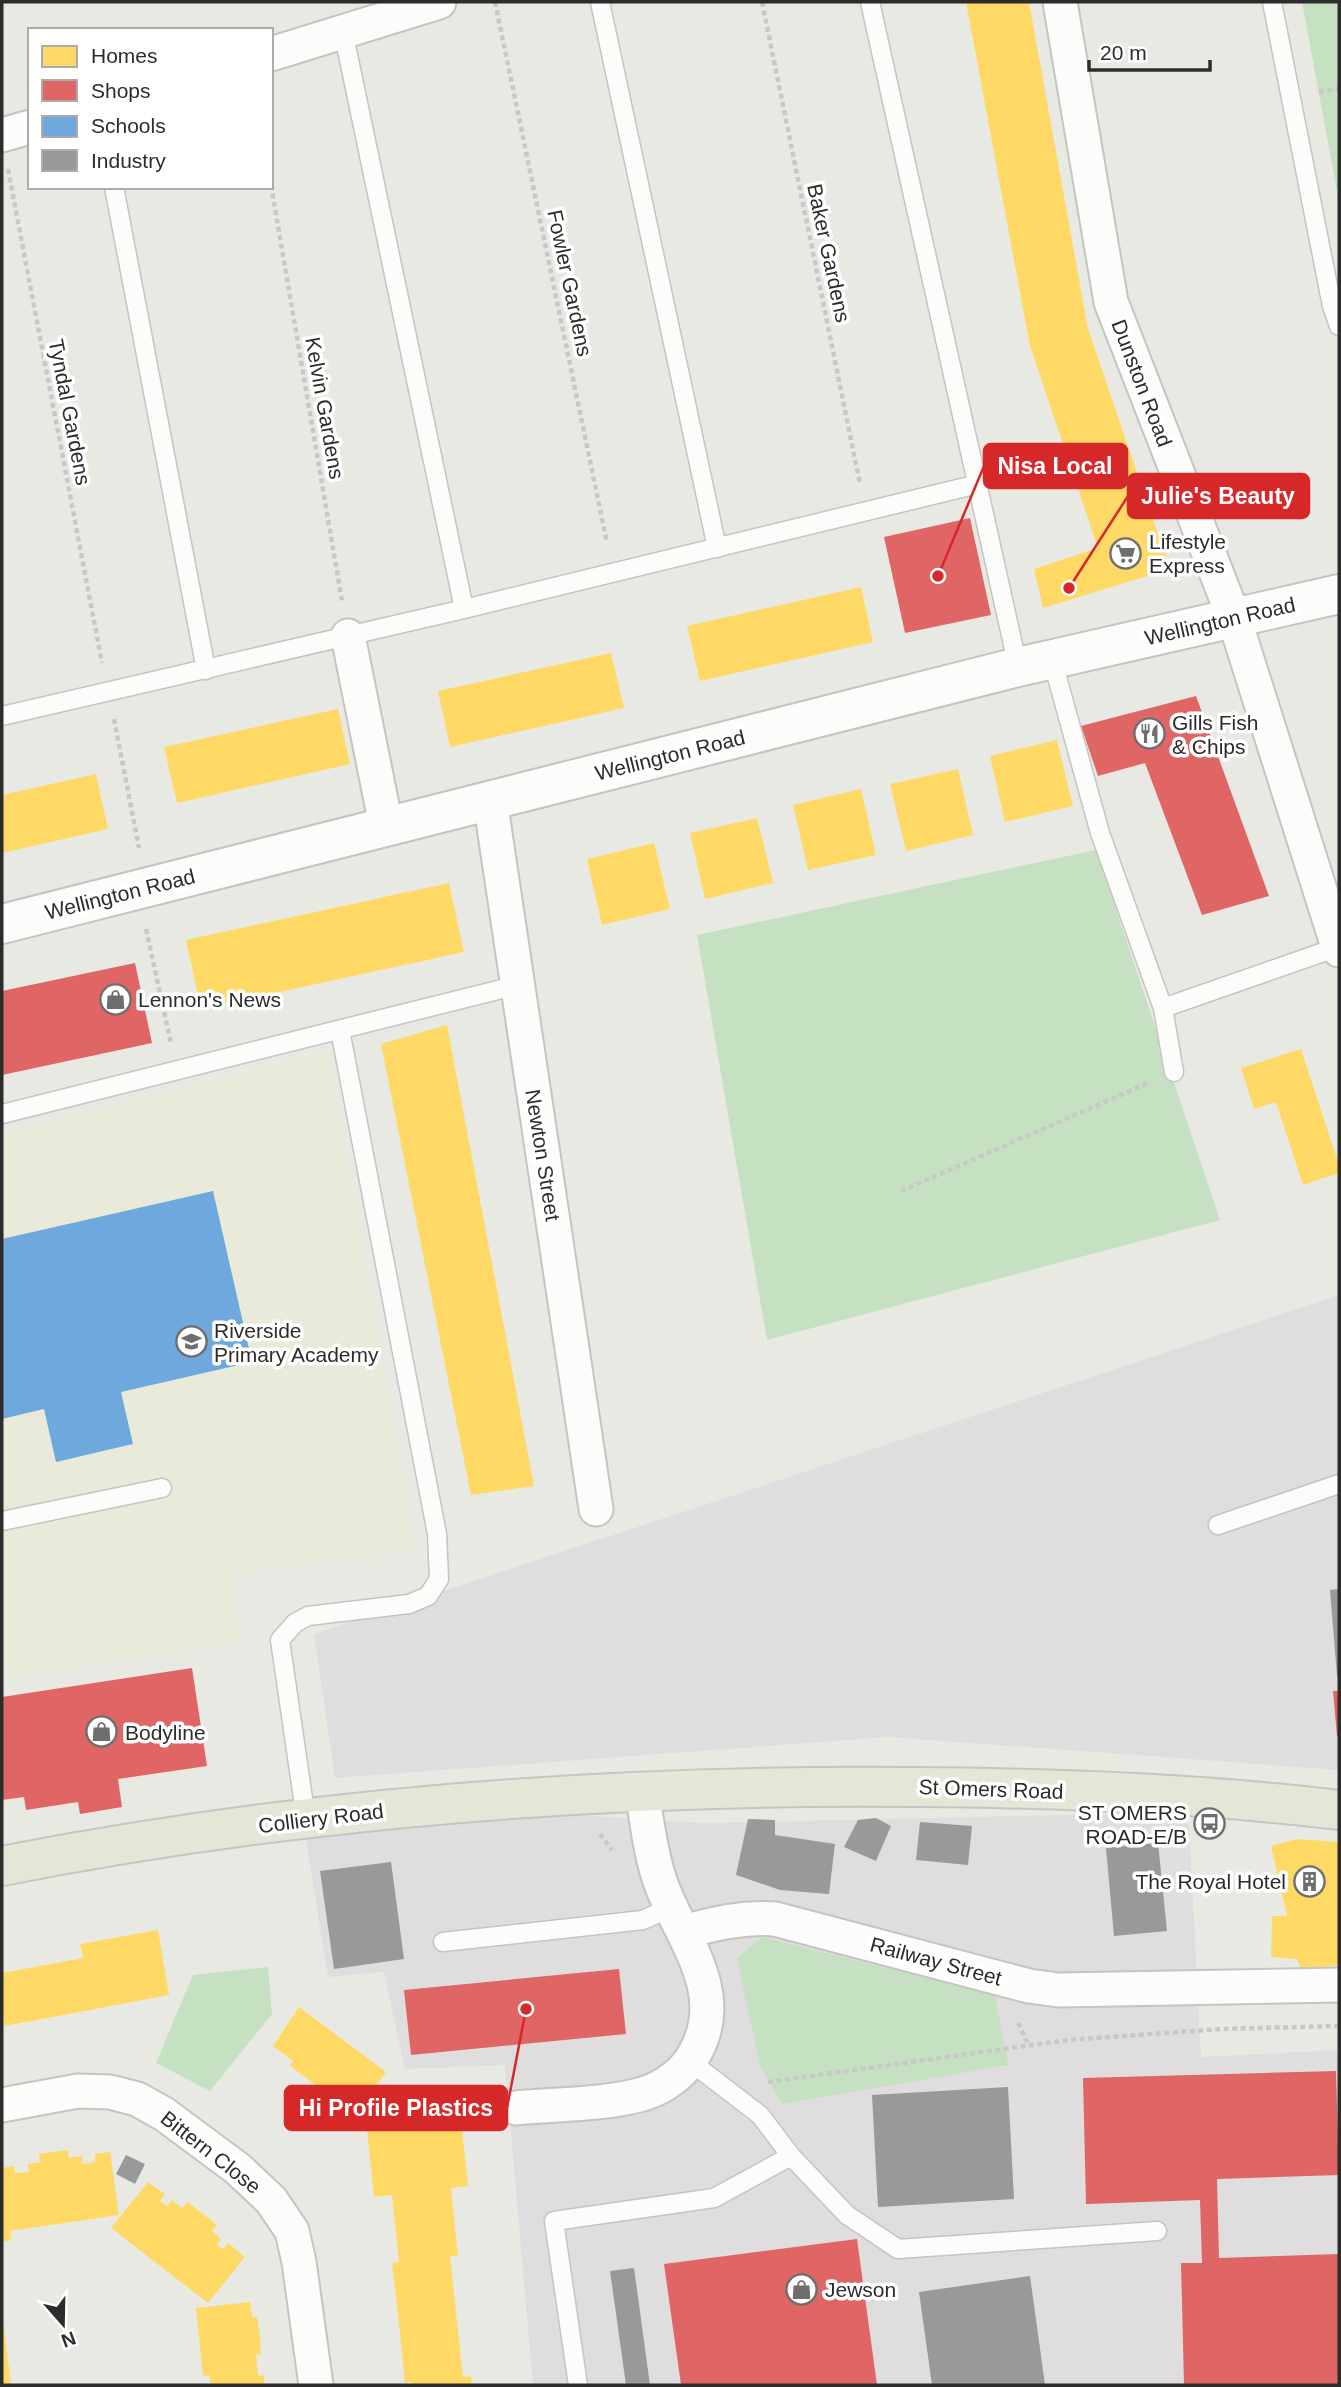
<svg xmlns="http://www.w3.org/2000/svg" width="1341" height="2387" font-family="Helvetica,sans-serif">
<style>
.industrial{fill:#dfddde}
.education{fill:#eaeadb}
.green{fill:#c5e1c1}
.homes{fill:#ffd966}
.shops{fill:#e06666}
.schools{fill:#6fa8dc}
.industry{fill:#999}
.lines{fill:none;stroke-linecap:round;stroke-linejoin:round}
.service-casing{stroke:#c4c4c3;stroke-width:21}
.minor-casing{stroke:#c4c4c3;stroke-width:37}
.tertiary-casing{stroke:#c4c4c3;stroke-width:42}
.primary-casing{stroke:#c5c5c3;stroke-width:42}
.path{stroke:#c8c8c7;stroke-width:4.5;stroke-dasharray:5 3.5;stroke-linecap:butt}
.service{stroke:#fcfcfb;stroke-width:18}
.minor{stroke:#fcfcfb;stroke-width:33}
.tertiary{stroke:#fcfcfb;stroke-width:38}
.primary{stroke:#e5e6d7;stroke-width:38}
.labels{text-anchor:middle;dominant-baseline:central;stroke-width:7;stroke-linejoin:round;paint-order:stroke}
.street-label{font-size:21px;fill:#2c2c2c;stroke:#fff}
.poi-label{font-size:21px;fill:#2c2c2c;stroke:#fff;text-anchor:start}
.leader{fill:none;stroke:#d62828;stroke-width:2.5}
.callout-dot{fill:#d62828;stroke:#fff;stroke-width:2.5}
.callout{fill:#d62828;stroke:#d62828;stroke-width:2.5}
.callout-label{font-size:23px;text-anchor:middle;font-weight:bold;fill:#fff}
</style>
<rect width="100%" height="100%" fill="#e9e9e4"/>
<!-- industrial -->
<path class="industrial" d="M1339,1295V1770L888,1737L335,1778L314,1634Z
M556,1814L705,1823L1106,1814L1189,1824L1201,2057L1339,2050V2385H533L505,2065L405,2069L384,1972L328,1977L304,1827Z"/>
<!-- education -->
<path class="education" d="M329,1050L415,1549L231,1574L240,1642L2,1679V1135Z"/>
<!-- green -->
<path class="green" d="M1302,2H1339V202Z
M1096,850L1220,1220L767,1340L697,935Z
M761,1937L995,1995L1008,2065L782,2104L760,2065L737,1959Z
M268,1967L272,2014L210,2091L156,2063L193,1975Z"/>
<!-- homes -->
<path class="homes" d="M966,2H1029L1088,329L1170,569L1043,608L1034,569L1098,548L1030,346Z
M861,587L873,642L700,681L687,626Z
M611,653L624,708L450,747L438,691Z
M338,709L350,764L177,803L164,747Z
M1057,740L1073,806L1005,822L990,756Z
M958,769L973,835L906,851L890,784Z
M96,774L108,829L2,853V795Z
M861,789L876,855L808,870L793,805Z
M757,818L773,883L705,899L690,833Z
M654,843L670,909L602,925L587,859Z
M449,883L464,952L201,1009L186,940Z
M447,1025L534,1486L471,1495L381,1044Z
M1301,1049L1339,1165V1173L1303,1185L1276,1102L1254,1109L1241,1068Z
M1297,1839L1339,1842V1965L1301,1969L1297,1959L1271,1957L1272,1916H1287L1271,1846Z
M158,1930L169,1995L5,2026L2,2006V1973L83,1958L80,1944Z
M299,2007L386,2072L359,2109L338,2094L335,2099L290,2066L293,2061L273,2046Z
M459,2101L468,2186L451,2188L458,2256H450L463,2377L471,2376L472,2385H413L412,2382L405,2383L399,2324L392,2263L399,2262L392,2195L374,2197L365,2111Z
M68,2150L69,2158L82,2156V2164L95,2162V2154L110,2152L119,2215L10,2231L11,2240L2,2242V2168L14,2166L15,2173L29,2172L28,2164L40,2162L39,2154Z
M148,2182L165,2194L160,2201L167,2206L172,2200L182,2208L188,2202L217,2225L212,2231L221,2239L217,2245L223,2249L228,2243L245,2257L208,2303L111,2228Z
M250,2302L252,2317H257L260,2337L261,2354L256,2355L258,2376L264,2375V2385H211L209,2375L203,2376L196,2308Z
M2,2320H3L11,2385H2Z"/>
<!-- shops -->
<path class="shops" d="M970,518L991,615L905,633L884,537Z
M1196,696L1269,896L1202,915L1145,763L1098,776L1081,726Z
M135,963L152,1043L2,1075V991Z
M192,1668L207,1766L118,1779L122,1807L80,1814L78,1802L26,1810L24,1797L2,1800V1697Z
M1333,1691H1339V1736H1337Z
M619,1969L626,2034L411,2055L404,1990Z
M1336,2071L1339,2175L1217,2179L1219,2258L1339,2254V2385H1184L1181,2263H1202L1200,2200L1086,2204L1083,2078Z
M857,2239L877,2385H681L664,2264Z"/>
<!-- schools -->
<path class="schools" d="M213,1191L252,1362L121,1392L133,1444L56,1462L44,1409L2,1419V1239Z"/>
<!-- industry -->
<path class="industry" d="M1339,1589V1676H1337L1330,1590Z
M876,1818L891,1826L876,1861L844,1847L858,1820Z
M748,1819L775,1820V1835L835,1844L829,1894L780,1890L736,1875Z
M920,1822L972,1826L968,1865L916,1860Z
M1158,1843L1167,1931L1114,1936L1106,1848Z
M391,1862L404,1959L334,1969L320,1871Z
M1008,2087L1014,2199L878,2207L872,2095Z
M126,2155L145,2164L135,2184L116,2174Z
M634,2268L650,2385H626L610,2271Z
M1030,2276L1045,2385H932L919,2292Z"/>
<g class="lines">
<defs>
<path id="service" d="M600,2L717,548
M870,2L1018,667
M1272,2L1332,306L1339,326
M343,31L464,609
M114,187L206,670
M1052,659L1100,833L1163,1008L1174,1072
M2,716L464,609L978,484
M1163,1008L1338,947
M2,1114L518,985
M2,1521L162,1488
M1218,1525L1339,1484
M306,1819L280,1640L295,1623L308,1616L409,1604L428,1596L439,1579L437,1534L340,1030
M443,1942L643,1920L671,1907
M691,2062L760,2115L791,2156L847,2215L898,2249L1157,2231
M578,2385L554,2221L714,2198L791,2156"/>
<path id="minor" d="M1060,2L1111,302L1234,618L1339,950
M271,54L439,2
M2,135L30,127
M348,636L386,825
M490,800L596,1509
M685,1932C715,1923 743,1917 775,1919L1029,1986L1058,1990L1339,1985
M2,2105L78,2091L110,2092L137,2099L164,2114L238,2169L271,2200L292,2231L299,2262L316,2385
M516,2108C557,2104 603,2105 643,2094C665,2087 686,2072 696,2051C729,1989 679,1937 660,1881C650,1852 647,1821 642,1792"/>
<path id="tertiary" d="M2,924L1018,667L1339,594"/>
<path id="primary" d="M2,1866C302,1807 610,1784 915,1787C1056,1788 1199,1793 1339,1810"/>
</defs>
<!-- service casing -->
<use href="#service" class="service-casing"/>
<!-- minor casing -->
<use href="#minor" class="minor-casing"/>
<!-- tertiary casing -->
<use href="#tertiary" class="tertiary-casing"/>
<!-- primary casing -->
<use href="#primary" class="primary-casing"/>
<!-- path -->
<path class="path" d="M495,2L607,543
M762,2L860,484
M1319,92L1339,88
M8,169L102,663
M271,185L342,601
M114,719L139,848
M146,929L171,1043
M901,1191L1148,1083
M600,1834L612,1850
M1018,2023L1028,2044
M768,2082L1068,2040L1221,2029L1337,2026"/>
<!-- service -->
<use href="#service" class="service"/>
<!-- minor -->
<use href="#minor" class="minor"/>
<!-- tertiary -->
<use href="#tertiary" class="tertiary"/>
<!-- primary -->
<use href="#primary" class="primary"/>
</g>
<!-- icons -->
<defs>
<symbol id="supermarket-ring" viewBox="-11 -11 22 22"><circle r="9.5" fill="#fff" stroke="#6e6e6c" stroke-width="1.5"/><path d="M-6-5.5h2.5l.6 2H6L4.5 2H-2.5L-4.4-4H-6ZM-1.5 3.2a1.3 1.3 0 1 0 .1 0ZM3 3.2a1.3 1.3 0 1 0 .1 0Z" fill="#6e6e6c"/></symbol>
<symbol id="restaurant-ring" viewBox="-11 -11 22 22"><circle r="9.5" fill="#fff" stroke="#6e6e6c" stroke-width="1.5"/><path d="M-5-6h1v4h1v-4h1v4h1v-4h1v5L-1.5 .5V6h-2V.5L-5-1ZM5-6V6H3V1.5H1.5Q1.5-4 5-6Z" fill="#6e6e6c"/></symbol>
<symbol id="shop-ring" viewBox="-11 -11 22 22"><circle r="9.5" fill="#fff" stroke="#6e6e6c" stroke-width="1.5"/><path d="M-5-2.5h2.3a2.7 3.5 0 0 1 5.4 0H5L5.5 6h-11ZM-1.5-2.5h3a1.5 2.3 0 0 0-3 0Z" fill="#6e6e6c"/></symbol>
<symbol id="school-ring" viewBox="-11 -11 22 22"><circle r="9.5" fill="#fff" stroke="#6e6e6c" stroke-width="1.5"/><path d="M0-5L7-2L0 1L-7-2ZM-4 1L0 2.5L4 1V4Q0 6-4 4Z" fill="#6e6e6c"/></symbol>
<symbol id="bus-ring" viewBox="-11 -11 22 22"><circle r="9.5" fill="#fff" stroke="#6e6e6c" stroke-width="1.5"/><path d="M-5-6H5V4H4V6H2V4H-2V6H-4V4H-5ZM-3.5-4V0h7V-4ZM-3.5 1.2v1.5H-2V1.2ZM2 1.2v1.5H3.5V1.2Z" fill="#6e6e6c"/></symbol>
<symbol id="building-ring" viewBox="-11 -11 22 22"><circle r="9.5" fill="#fff" stroke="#6e6e6c" stroke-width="1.5"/><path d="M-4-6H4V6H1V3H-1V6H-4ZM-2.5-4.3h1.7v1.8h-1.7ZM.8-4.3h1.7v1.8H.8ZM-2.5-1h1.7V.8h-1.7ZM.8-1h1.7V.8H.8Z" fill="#6e6e6c"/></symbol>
</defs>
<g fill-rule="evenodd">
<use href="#supermarket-ring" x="1108" y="536" width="35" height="35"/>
<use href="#restaurant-ring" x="1132" y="716" width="35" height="35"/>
<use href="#shop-ring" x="98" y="982" width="35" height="35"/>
<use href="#school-ring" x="174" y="1324" width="35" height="35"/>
<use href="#shop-ring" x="84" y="1714" width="35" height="35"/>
<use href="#bus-ring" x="1192" y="1806" width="35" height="35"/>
<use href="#building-ring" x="1292" y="1864" width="35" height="35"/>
<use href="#shop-ring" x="784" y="2272" width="35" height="35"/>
</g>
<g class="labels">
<!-- street labels -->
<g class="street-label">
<text transform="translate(829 253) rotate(78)">Baker Gardens</text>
<text transform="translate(570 283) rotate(78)">Fowler Gardens</text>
<text transform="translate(1142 383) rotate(69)">Dunston Road</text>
<text transform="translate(325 408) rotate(80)">Kelvin Gardens</text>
<text transform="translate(70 412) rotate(79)">Tyndal Gardens</text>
<text transform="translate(1220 621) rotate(-13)">Wellington Road</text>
<text transform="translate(670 755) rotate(-14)">Wellington Road</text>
<text transform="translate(120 894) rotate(-14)">Wellington Road</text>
<text transform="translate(543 1155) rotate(81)">Newton Street</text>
<text transform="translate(991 1789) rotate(2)">St Omers Road</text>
<text transform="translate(321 1818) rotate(-7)">Colliery Road</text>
<text transform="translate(936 1961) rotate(15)">Railway Street</text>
<text transform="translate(211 2152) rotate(38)">Bittern Close</text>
</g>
<!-- poi labels -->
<g class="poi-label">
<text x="1149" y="541">Lifestyle<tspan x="1149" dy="24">Express</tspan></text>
<text x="1172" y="722">Gills Fish<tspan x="1172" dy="24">&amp; Chips</tspan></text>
<text x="138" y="999">Lennon's News</text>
<text x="214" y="1330">Riverside<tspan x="214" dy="24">Primary Academy</tspan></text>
<text x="125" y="1732">Bodyline</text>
<text x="1187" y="1812" text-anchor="end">ST OMERS<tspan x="1187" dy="24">ROAD-E/B</tspan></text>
<text x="1286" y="1881" text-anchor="end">The Royal Hotel</text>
<text x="825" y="2289">Jewson</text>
</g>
</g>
<!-- callouts -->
<path class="leader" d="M938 576L984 466M1069 588L1128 496M526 2009L507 2108"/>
<g class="callout-dot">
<circle cx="938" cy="576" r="7"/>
<circle cx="1069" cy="588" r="7"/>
<circle cx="526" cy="2009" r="7"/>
</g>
<g class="callout">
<rect x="984" y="444" width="143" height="44" rx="7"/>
<rect x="1128" y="474" width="181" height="44" rx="7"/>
<rect x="285" y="2086" width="222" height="44" rx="7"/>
</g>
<g class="callout-label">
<text x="1055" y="474">Nisa Local</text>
<text x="1218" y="504">Julie's Beauty</text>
<text x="396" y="2116">Hi Profile Plastics</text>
</g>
<!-- border -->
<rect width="1341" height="2387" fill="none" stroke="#2c2c2c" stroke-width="7"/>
<!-- legend -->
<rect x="28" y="28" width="245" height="161" fill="#ffffff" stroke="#ababab" stroke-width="2"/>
<rect x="42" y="46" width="35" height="21" fill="#ffd966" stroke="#ababab" stroke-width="2"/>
<text x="91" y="63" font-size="21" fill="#2c2c2c">Homes</text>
<rect x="42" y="80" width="35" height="21" fill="#e06666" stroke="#ababab" stroke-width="2"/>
<text x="91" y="98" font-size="21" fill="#2c2c2c">Shops</text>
<rect x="42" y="116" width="35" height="21" fill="#6fa8dc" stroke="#ababab" stroke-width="2"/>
<text x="91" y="133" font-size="21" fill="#2c2c2c">Schools</text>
<rect x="42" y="150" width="35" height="21" fill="#999999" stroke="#ababab" stroke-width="2"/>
<text x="91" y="168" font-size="21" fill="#2c2c2c">Industry</text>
<!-- north arrow -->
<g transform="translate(63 2324) rotate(160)" stroke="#ffffff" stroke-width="5" paint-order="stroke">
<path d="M0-5L12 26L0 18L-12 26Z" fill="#2c2c2c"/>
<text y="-10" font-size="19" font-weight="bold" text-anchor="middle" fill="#2c2c2c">N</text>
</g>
<!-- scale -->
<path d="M1089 60v10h121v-10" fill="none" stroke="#2c2c2c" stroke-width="3.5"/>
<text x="1100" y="60" font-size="21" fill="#2c2c2c" stroke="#ffffff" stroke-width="5" paint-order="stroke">20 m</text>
</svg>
